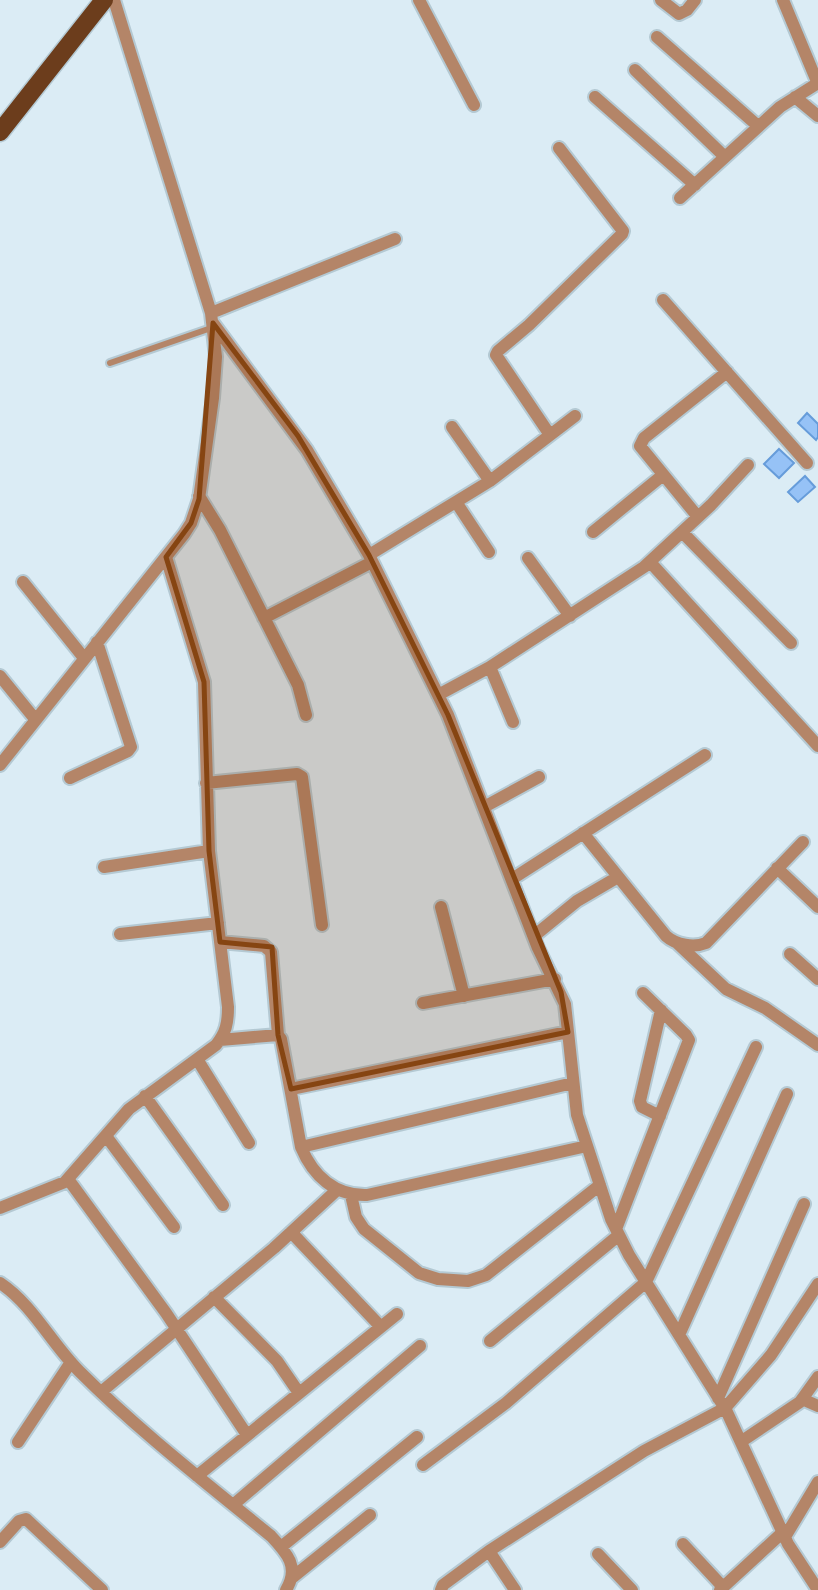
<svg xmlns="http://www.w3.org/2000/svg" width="818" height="1590" font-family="'Noto Sans',sans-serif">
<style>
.building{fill:#96c2f6;stroke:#669cda;stroke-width:2}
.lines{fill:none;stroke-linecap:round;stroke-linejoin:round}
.lane-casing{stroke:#b4c9d3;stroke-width:10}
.street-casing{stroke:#b4c9d3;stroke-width:16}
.primary-casing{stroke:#b4c9d3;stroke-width:21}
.lane{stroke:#b48568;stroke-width:6}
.street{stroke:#b48568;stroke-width:12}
.primary{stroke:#6c3d1c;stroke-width:18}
.marked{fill:#864512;fill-opacity:0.2;stroke:#864512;stroke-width:5;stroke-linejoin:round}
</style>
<rect width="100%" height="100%" fill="#dbecf5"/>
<!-- building -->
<path class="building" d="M807,413L818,424V437L816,440L798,423Z
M779,449L794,463L779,478L764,464Z
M805,476L815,487L798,502L788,492Z"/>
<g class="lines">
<defs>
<path id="lane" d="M110,363L214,327"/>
<path id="street" d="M419,0L474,105
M661,0L679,14L687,10L695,0
M783,0L818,84
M657,37L758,126
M635,70L725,157
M595,97L695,185
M795,97L818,116
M680,198L780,107L818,83
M663,300L807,463
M211,313L395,239
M213,323L307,450L369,555L448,715L538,948L565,1004L577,1115L611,1219L629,1255L726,1410L788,1544L818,1590
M452,427L490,481
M550,435L496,355L498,351L529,325L622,234L623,231L559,148
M199,496L220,530L298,685L306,715
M456,502L489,552
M698,517L640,446L644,438L727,372
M593,532L663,475
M682,532L791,643
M369,555L490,481L575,416
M528,558L570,616
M650,562L818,746
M23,582L84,658
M264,618L372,562
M490,667L513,722
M0,676L35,719
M438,695L490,667L644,567L711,505L748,465
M0,765L184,534L191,523L199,499L213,398L216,357L211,313L114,0
M70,778L128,751L131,747L97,642
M206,783L297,774L302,777L322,925
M484,807L539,777
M583,833L666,936C676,945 694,948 706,943L803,842
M104,867L209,851
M777,868L818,907
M512,879L705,755
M441,907L464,996
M120,934L218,923
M534,936L577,901L618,877
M220,942L264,946L271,952L278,1035
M677,943L726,989L765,1008L818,1045
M790,954L818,979
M423,1003L555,979
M220,1040L278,1035L281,1039L301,1147C313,1176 335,1196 367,1195L587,1146
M197,1059L249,1143
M291,1089L568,1032
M145,1096L223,1205
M660,1116L642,1107L640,1101L661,1010
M106,1136L174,1227
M301,1147L573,1083
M68,1179L166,1313L247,1435
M351,1195L356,1217L364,1229L419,1273L438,1279L468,1281L486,1275L600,1185
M0,1208L65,1182L129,1109L216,1045C226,1033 228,1023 228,1007L209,851L204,682L166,557
M616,1229L689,1040L686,1035L643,993
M291,1232L381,1327
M0,1283C33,1305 51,1343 79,1371C139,1431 205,1482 271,1536C287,1553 300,1567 286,1590
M214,1297L277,1361L299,1393
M679,1335L787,1094
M490,1341L619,1235
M101,1392L274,1248L337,1190
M718,1398L804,1204
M802,1399L818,1406
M742,1441L800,1402L818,1377
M18,1442L71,1362
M423,1465L506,1403L646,1282L756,1047
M197,1476L397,1314
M233,1505L420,1346
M785,1537L818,1482
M0,1542L19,1521L26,1519L102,1590
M683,1544L723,1587
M281,1547L417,1437
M489,1551L515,1590
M598,1554L632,1590
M293,1577L370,1515
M441,1590L443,1585L489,1551L644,1451L725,1408L771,1355L818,1284
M720,1590L783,1532"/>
<path id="primary" d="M0,132L104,0"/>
</defs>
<!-- lane casing -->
<use href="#lane" class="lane-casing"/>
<!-- street casing -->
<use href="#street" class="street-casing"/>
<!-- primary casing -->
<use href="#primary" class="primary-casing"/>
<!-- lane -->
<use href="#lane" class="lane"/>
<!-- street -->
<use href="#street" class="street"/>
<!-- primary -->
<use href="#primary" class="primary"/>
</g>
<!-- marked area -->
<path class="marked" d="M213,323L298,436L369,555L448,715L561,992L568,1032L291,1089L278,1035L272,947L220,942L209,851L204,682L166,557L191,523L199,499Z"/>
</svg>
